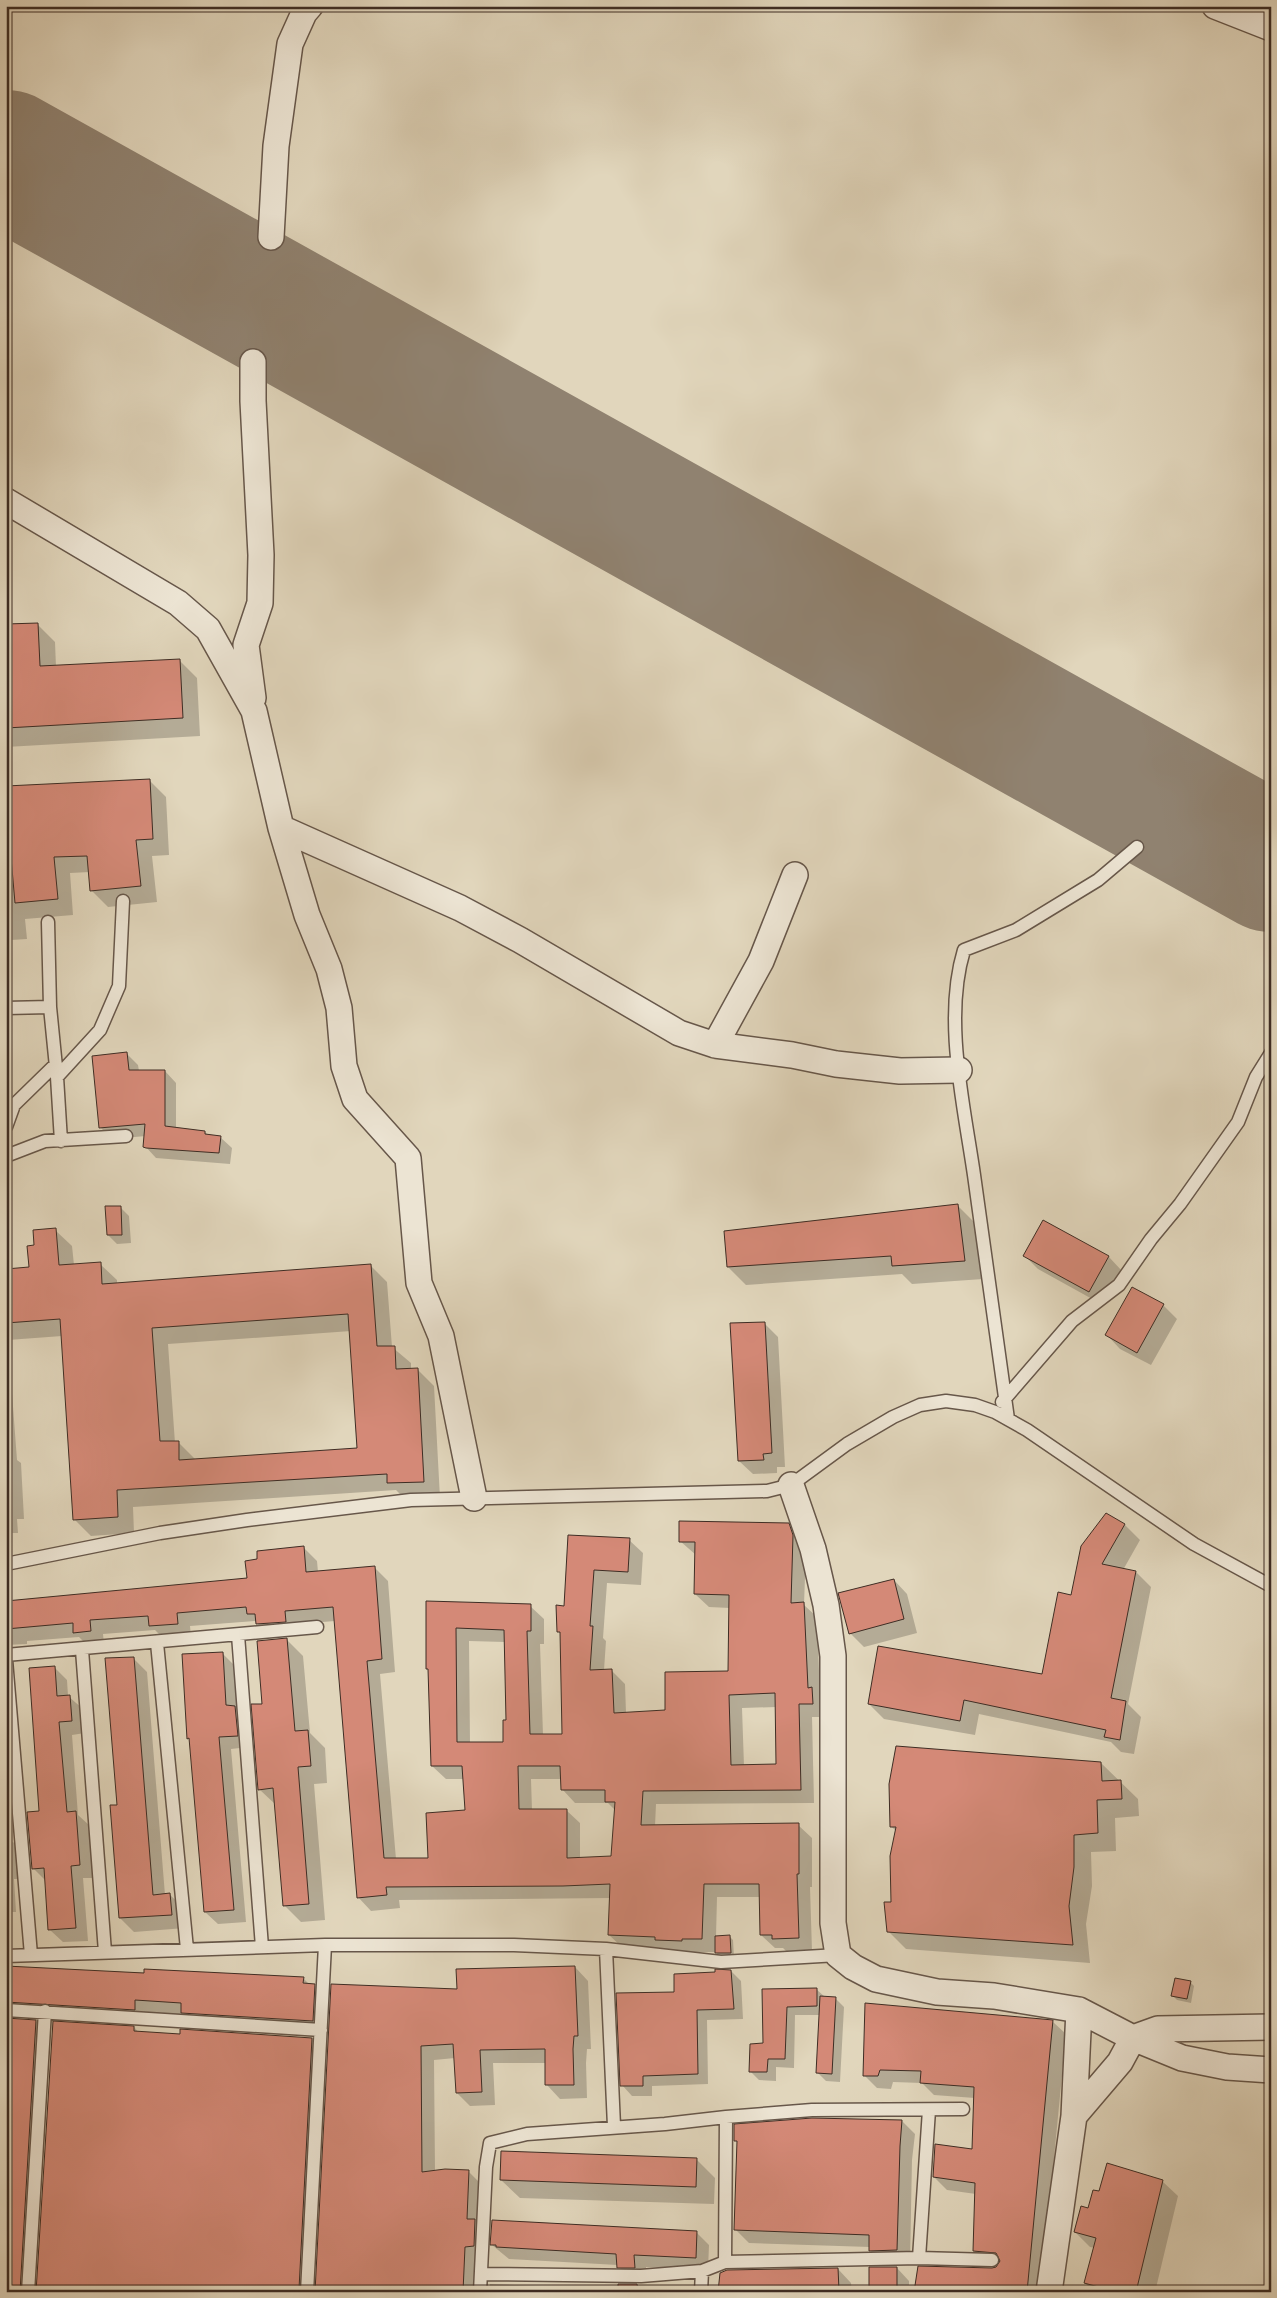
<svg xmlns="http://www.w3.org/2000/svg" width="1277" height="2298" font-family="'Sorts Mill Goudy',serif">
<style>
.shadow{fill:#0003;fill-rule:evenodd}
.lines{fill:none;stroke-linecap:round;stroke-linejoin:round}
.runway{stroke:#908270;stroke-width:138}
.building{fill:#d48977;stroke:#3e2d24;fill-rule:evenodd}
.lane-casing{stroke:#67574a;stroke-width:15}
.street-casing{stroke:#67574a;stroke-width:28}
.lane{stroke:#ece4d3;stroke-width:12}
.street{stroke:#ece4d3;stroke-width:25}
</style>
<rect width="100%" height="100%" fill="#e1d6bc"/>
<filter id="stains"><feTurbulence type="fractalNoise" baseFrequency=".004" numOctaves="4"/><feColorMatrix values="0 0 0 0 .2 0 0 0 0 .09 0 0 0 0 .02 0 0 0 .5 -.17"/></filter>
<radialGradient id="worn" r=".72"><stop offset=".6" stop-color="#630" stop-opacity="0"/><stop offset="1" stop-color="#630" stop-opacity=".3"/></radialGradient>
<!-- shadow -->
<path class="shadow" d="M37,624L55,642L56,667L179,660L197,678L200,736L6,747V670Z
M149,780L166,797L169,855L152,856L157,902L108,907L91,890L90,872L70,873L73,915L25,919L27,939L11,940L6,935V881L15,880L21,861L6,862V788Z
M127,1054L138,1065L139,1071H165L176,1083V1128L205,1132L209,1136L220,1137L232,1148L230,1164L156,1158L145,1146L146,1136L112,1139L101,1128Z
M958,1206L976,1224L983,1279L912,1284L902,1274L746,1285L728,1267Z
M120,1207L129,1216L131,1243L117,1244L108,1235Z
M1044,1221L1109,1257L1122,1271L1103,1305L1038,1269L1025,1256Z
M55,1230L72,1246L74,1265L100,1264L117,1280V1284L371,1266L387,1282L392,1347L411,1363V1370H418L434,1386L440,1498L405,1499L396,1490L133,1507L134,1533L91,1536L75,1520L62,1336L8,1340L17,1460L21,1463L24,1519H17L18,1533H6V1270L30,1268L35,1246ZM351,1331L358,1449L195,1459L178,1442L175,1443L168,1344Z
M1163,1305L1177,1319L1151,1365L1120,1349L1107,1335Z
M764,1323L778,1337L785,1467H777V1473L753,1474L739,1461Z
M1106,1515L1125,1525L1140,1540L1123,1570L1136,1572L1151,1587L1128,1704L1141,1717L1134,1754L1121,1752L1111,1742L979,1714L975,1735L884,1719L869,1704L1042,1676L1072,1596Z
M788,1524L802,1538L806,1549L804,1605L817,1617L820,1697L825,1702L826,1717H812L814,1803L656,1804L655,1826L798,1825L812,1838V1887H810L812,1951L787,1952L783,1948H775L761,1935L760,1897H717L716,1937L729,1936L733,1940L734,1957H720L716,1952H695V1954L623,1948L609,1935L611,1898L399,1900L400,1908L371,1911L358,1897L335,1621L298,1624L270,1637L255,1621L190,1626L191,1637L164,1639L155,1630L103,1634L104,1644L88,1646L79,1637L27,1641V1644L6,1645V1602L248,1579L304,1548L317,1561L318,1572L374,1567L388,1581L395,1672L380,1674L396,1859H429L466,1811L464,1779H446L432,1766L429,1670L427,1668V1602L530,1606L544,1619V1644H540L543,1735H564L561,1634L559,1632L565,1607L569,1536L629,1540L643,1553L641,1585L607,1583L603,1638L606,1641L604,1670H611L625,1684L626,1713L667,1712L729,1673L730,1608L709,1607L695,1594L696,1555L680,1541ZM469,1641L505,1642L508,1721L505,1744L470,1743ZM776,1707L777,1765L744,1766L742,1708ZM531,1779H562V1789L575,1803H608L615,1810L612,1857L580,1858V1823L566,1810H532Z
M894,1580L907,1594L917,1633L864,1647L850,1633Z
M286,1639L303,1656L310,1733L325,1748L327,1783L314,1784L325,1920L301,1922L284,1905L276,1805L259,1789L263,1705Z
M222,1653L235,1666L237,1709L247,1719L249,1747L231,1749L246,1922L218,1924L205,1912L191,1741L188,1738Z
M133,1658L147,1672L165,1895H170L184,1908L185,1928L134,1932L120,1918L118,1806Z
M54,1667L67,1680L68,1696L83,1709L85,1733L72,1735L78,1815L89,1825L93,1878H83L88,1941L63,1942L50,1930L46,1881L33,1868Z
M6,1759L8,1780H6Z
M1101,1763L1138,1799L1139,1816L1115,1818L1116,1851L1091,1852L1092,1886L1086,1924L1090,1963L906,1949L888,1931L893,1903L896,1831L891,1826Z
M6,1842H13L22,1851L24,1879H14L16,1912H6Z
M575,1967L588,1981L591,2049H587L586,2063L587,2098L560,2099L547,2085L546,2063H493L495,2105L470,2106L457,2093L455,2058L434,2060L435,2172L468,2171L482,2185V2292H316L332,1986L458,1990Z
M6,1968L303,1978L310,1985H314L328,1998L326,2034L21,2015L12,2019L36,2021L49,2035L34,2292H6Z
M731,1971L741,1981L743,2019L707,2020L708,2084L652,2086V2096H632L622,2085L675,1993Z
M1190,1982L1194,1986L1191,2003L1177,2000L1173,1996Z
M816,1989L825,1997L835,1998L844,2007L840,2082L826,2081L817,2072L820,2015H795L794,2068L776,2067V2081L759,2080L750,2071L764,2044L763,1990Z
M866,2005L1053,2022L1066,2034L1041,2292H870L897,2268L909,2281V2285H917L992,2269L1001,2265L987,2264L974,2251L976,2194L947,2190L934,2177L973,2150L975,2098L934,2095L922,2083L893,2082L891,2089L877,2088L864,2075Z
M134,2027L139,2033L312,2039L325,2052L313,2292H37Z
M812,2119L902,2121L915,2134L912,2160L910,2263L883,2264L870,2250V2247L749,2243L736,2230L739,2143L735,2140Z
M696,2159L715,2178L714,2204L520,2198L501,2180Z
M1162,2181L1178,2196L1156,2288L1159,2292H1094L1085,2283L1095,2248L1090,2247L1075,2232L1100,2193Z
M697,2233L709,2245L708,2270L646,2267L647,2280H631L618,2265L509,2259L492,2245Z
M838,2269L851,2283L852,2292H719Z
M490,2284L619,2289L637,2285L642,2290L670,2292H489Z"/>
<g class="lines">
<!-- runway -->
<path class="runway" d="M6,159L1271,863"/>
</g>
<!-- building -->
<path class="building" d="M38,623L40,666L180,659L183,718L6,728V624Z
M150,779L153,839L136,840L141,886L90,891L87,856L54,857L58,899L15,903L10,846H6V786Z
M127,1052L129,1070H165V1126L205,1131V1134L221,1136L219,1153L146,1148L143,1147L145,1124L99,1128L92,1056Z
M958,1204L965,1261L892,1266L891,1256L727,1267L724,1231Z
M105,1206H121L122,1235H107Z
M1043,1220L1109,1256L1089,1292L1023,1256Z
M56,1228L59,1265L101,1262L102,1284L371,1264L377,1346H395L396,1369L418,1368L424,1482L387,1483V1474L117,1490L118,1517L73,1520L60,1319L6,1323V1269L29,1267L27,1246L34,1245L33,1230ZM348,1314L357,1448L179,1460V1441H160L152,1328Z
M1132,1287L1164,1304L1137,1353L1105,1335Z
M765,1322L772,1453L763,1454L764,1460L738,1461L730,1323Z
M1106,1513L1125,1524L1102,1564L1136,1571L1111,1698L1126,1701L1120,1740L1104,1737L1106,1730L964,1700L960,1721L868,1704L878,1646L1042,1674L1058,1592L1071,1595L1081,1546Z
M679,1521L789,1523L793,1535L791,1603L804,1602L808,1688L812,1687L813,1704H799L801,1790L643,1791L641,1825L799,1823V1874H797L799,1938L772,1939V1935H760L759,1884H704L702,1939H682V1941L655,1940V1937L608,1935L610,1884L563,1886L386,1887L387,1895L357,1898L333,1607L285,1611L286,1622L256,1624L255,1614H247L246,1607L177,1613L178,1624L149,1626L148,1616L90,1620L91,1631L73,1633V1623L6,1629V1601L247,1578L245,1561L257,1559V1551L304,1546L306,1572L375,1566L382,1659L367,1661L384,1858H428L426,1813L465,1810L462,1766H431L428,1669H426V1601L531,1604V1631H527L530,1734H562L560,1632H557L556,1605L564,1606L568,1535L630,1538L628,1572L594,1570L590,1626H593L590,1670L612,1669L614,1713L665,1710V1672L728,1671L729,1595L694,1594L695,1542H679ZM456,1628L504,1630L506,1720H503V1742H457ZM775,1693L776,1764L731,1765L729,1695ZM518,1766H560L561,1790H605V1802H615L611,1856L567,1858V1809H519Z
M894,1579L904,1619L849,1634L838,1593Z
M287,1638L295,1731L308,1730L311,1766L298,1767L309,1904L283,1906L273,1788L258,1790L251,1704H262L257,1641Z
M223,1652L226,1705L235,1706L238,1736L219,1737L234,1910L204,1912L189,1738L187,1739L182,1654Z
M134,1657L153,1895L170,1893L172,1915L119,1918L110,1805H117L105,1658Z
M55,1666L57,1696L70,1695L72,1721L59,1722L67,1812L76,1811L80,1865L71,1866L76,1928L48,1930L44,1868L32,1869L27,1812L39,1811L29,1668Z
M896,1746L1101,1762L1102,1781L1121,1780L1122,1799L1097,1800L1098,1833L1074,1835V1867L1069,1906L1073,1945L887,1932L884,1902H891L890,1856L896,1827H890L889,1784Z
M730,1935L731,1953H715V1936Z
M6,1966L144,1973V1969L304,1977L303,1983L315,1984L313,2021L181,2013V2003L135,2000V2010L6,2002Z
M575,1966L578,2036H574L573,2049L574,2085H545V2049L480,2050L482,2092L456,2093L453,2044L421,2046L422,2172L445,2169L469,2170L467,2219H475L474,2246L465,2247L463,2292H315L331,1984L457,1989L456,1969Z
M715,1969L731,1970L734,2009L697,2010L698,2074L643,2076V2086H620L616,1993L674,1992V1974L715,1972Z
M1175,1978L1191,1981L1187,1999L1171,1996Z
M817,1988V2006L787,2007L785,2059H768L767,2072H749L750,2044L763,2043L762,1989Z
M820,1996L836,1997L832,2074L816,2073Z
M865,2003L1053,2020L1027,2292H914L918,2266L992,2268L996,2267L1000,2261L996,2253L973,2251L975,2183L933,2177L935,2144L972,2149L974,2087L920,2083L921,2071L880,2070L878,2076H863Z
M6,2018L36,2020L20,2292H6Z
M53,2021L134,2026V2031L180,2034V2029L312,2038L299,2289L272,2288V2292H36Z
M812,2118L902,2120L900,2146L897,2250L869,2251V2235L734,2230L737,2141H734V2124Z
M501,2151L697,2158L696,2187L500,2180Z
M1107,2163L1163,2180L1136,2292H1105L1106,2289L1084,2283L1096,2238L1074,2232L1081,2206L1088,2208L1093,2190L1099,2191Z
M492,2220L697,2231L696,2258L634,2255L635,2268H617L616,2254L496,2247V2245H490Z
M869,2267H897V2292H869Z
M838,2268L839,2290L718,2292L720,2273L727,2270Z
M618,2284H637L638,2292H618Z"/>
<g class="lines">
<defs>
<path id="lane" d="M48,922L50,1007L57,1077
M6,1008L50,1007
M6,1127L14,1105L56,1064
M61,1141L57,1077L100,1030L119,986L123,901
M6,1156L45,1141L126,1136
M1002,1402L1072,1321L1119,1285L1151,1239L1180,1204L1238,1122L1256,1077L1271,1053
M1008,1419C997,1338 986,1257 974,1175C964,1105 943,1019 964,950L1016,930L1098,880L1137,847
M6,1564L160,1533L247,1520L411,1500L767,1491L791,1485L847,1444L893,1417L920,1405L946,1401L975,1405L995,1412L1027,1430L1194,1544L1271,1586
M238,1635L262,1947
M157,1643L187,1949
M82,1650L105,1952
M6,1655L317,1627
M6,1660L31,1955
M606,1949L614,2126
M6,1956L325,1945H514L606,1949L721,1962L838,1955
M6,2010L321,2030
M919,2258L929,2110
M725,2262L726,2117
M481,2274L641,2276L702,2271L725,2262L919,2258L992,2260
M28,2292L45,2011
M307,2292L325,1945
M480,2292L486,2167L490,2143L527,2134L665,2124L726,2117L812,2110L963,2109
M701,2292L702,2271"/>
<path id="street" d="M1215,6L1271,28
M271,237L276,146L290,44L304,13L310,6
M6,501L178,603L208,629L254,711L281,828L307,915L329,969L339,1008L344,1066L355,1099L408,1158L419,1283L441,1336L474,1498
M253,698L246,645L260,603L261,555L253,401V362
M281,828L460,908L520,940L679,1033L715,1045L792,1055L836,1064L900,1071L959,1070
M715,1045L761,961L795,875
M791,1485L813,1549L826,1605L833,1656V1923L838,1955L853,1967L876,1979L937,1992L994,1996L1079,2010L1133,2038L1182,2058L1227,2067L1271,2070
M1074,2116L1079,2010
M1049,2292L1074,2116L1120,2062L1133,2038L1158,2029L1271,2027"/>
</defs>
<!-- lane casing -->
<use href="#lane" class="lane-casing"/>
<!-- street casing -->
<use href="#street" class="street-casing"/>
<!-- lane -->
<use href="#lane" class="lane"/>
<!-- street -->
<use href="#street" class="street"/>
</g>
<!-- margin -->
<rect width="1277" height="2298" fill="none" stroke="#e1d6bc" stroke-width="25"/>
<rect x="8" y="8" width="1262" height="2283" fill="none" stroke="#3e2d24" stroke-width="2.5"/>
<rect x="12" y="12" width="1252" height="2273" fill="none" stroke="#3e2d24"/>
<rect width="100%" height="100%" filter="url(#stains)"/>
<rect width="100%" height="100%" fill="url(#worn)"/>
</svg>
